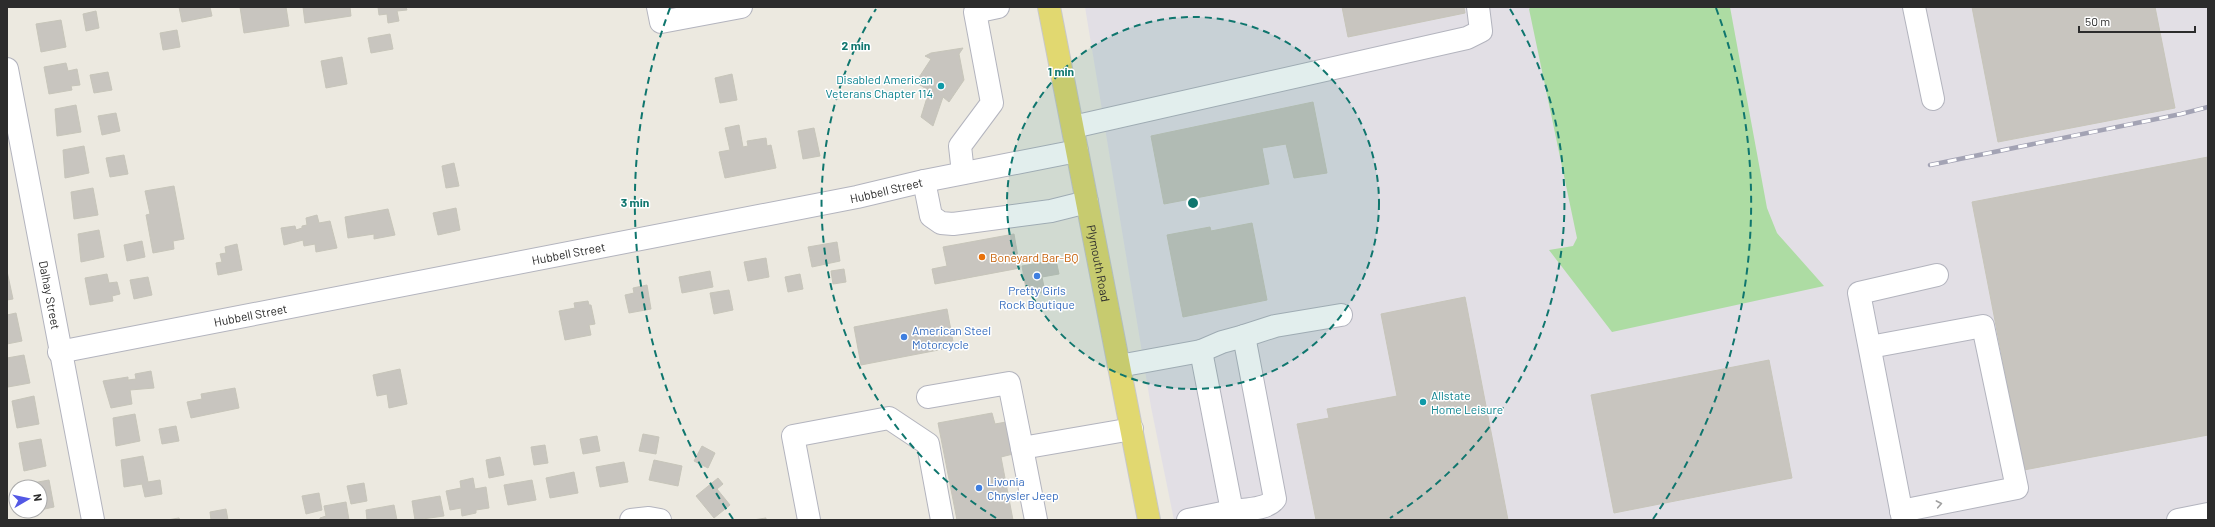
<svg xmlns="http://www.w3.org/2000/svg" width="2215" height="527" font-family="Barlow,sans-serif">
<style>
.industrial{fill:#e2dfe5}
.green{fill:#addca3}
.building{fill:#c8c5bf;stroke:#c7c5ba}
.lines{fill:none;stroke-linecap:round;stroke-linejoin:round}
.minor-casing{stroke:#b3b4be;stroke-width:24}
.major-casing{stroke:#c8c8c8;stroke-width:24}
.minor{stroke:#fff;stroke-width:22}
.major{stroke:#e1d870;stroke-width:22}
.rail-casing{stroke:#a3a3b4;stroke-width:4.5}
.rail{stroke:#fff;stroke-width:3;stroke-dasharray:9;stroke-linecap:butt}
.oneway{stroke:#a0a0a0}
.ring{fill:none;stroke:#0f766e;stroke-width:2;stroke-dasharray:7 5}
.culture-dot{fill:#0f9aa8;stroke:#fff;stroke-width:1.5}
.food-dot{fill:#e8710a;stroke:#fff;stroke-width:1.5}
.shop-dot{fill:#3f7fe0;stroke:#fff;stroke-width:1.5}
.labels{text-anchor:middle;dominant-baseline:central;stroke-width:3;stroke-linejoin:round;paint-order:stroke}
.culture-label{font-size:12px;fill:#0d838f;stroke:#fff;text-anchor:end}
.street-label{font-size:12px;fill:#2c2c2c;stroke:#fff}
.food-label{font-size:12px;fill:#c56008;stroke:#fff;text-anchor:start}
.shop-label{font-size:12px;fill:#366cbe;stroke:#fff;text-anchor:start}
.centre{fill:#0f766e;stroke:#fff;stroke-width:2}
.ring-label{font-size:12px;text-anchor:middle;font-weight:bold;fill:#0f766e;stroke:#fff;stroke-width:3;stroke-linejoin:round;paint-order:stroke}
</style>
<rect width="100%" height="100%" fill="#ece9e0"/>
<!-- industrial -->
<path class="industrial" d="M1085,7H2208V520H1174L1151,407Z"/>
<!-- green -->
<path class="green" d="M1531,7H1730L1767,208L1777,233L1824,286L1612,332L1549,250L1573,246L1577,238L1529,9Z"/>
<!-- building -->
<path class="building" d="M179,7H210L212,16L182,22Z
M240,7H286L289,26L244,33Z
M303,7H350L351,16L305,23Z
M378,7H406L407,10L397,11L399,21L388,23L387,14L379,15Z
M1342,7H1464L1465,13L1348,37Z
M1972,7H2155L2175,108L1998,142Z
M96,11L99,28L86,31L83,14Z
M61,20L66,47L41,52L36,24Z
M177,30L180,47L163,50L160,33Z
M390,34L393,49L371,53L368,38Z
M963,48L959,54L964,80L949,102L943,97L933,126L921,117L929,91L916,82L931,59L925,56L931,53Z
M342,57L347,84L326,88L321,61Z
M66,63L68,71L77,69L80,85L71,86L72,90L49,94L44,67Z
M108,72L112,90L94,93L90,75Z
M732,74L737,100L720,103L715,78Z
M1313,102L1327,173L1294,178L1286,144L1262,148L1269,184L1164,204L1151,136Z
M76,105L81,132L57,136L55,109Z
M116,113L120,131L102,135L98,116Z
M739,125L743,147L748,146L747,141L766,138L767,146L771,145L776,168L725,178L719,152L730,150L725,128Z
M814,128L820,156L803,159L798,131Z
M84,146L89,173L65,178L63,150Z
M124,155L128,174L110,177L106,158Z
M2208,157V435L2024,470L1972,202Z
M454,163L459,186L446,188L442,166Z
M174,186L184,239L173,241L174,249L153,253L146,215L150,214L145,191Z
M93,188L98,215L74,219L71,192Z
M456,208L460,230L438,235L433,213Z
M388,209L395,235L374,239V234L348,238L345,217Z
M317,215L319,223L330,221L337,248L316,252L315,244L304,246L303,240L284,245L281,228L295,226L296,230L302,228V226L307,225L306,218Z
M1252,223L1267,300L1183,317L1167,235L1210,227L1211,231Z
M99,230L104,257L81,262L78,234Z
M1014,234L1020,268L935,284L932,269L947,266L943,247Z
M142,241L145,257L127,261L124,245Z
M837,242L840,261L812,267L808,247Z
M237,244L242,270L218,275L216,263L222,262L220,254L226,253L225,247Z
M766,258L769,277L748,281L744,262Z
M1056,260L1059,274L1042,277L1045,292L1027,295L1022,266Z
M844,269L846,282L833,284L831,271Z
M7,271L13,299L7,300Z
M710,271L713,287L682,293L679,277Z
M107,274L109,283L117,282L120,294L112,296L113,301L90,305L85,278Z
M800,274L803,289L788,292L785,277Z
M148,277L152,295L134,299L130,280Z
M647,285L651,309L629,313L625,295L634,293L633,288Z
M729,290L733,310L714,314L710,293Z
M1465,297L1508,520H1316L1297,424L1329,418L1327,409L1397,396L1381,314Z
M588,301L589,305H591L595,324L589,325L591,335L565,340L559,311L575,308L574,303Z
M947,309L954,347L861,365L854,327Z
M16,313L22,341L7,344V315Z
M24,355L30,383L8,387L7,358Z
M1769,360L1792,478L1614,513L1591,395Z
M400,369L407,404L389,408L387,394L377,396L373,375Z
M151,371L154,388L130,390L132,404L111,408L103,381L128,377V380L136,379L135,374Z
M235,388L239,408L191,418L187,402L202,399L201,394Z
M34,396L39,424L17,428L12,401Z
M992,413L995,424L1006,422L1013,454L1001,457L1013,520H957L938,423Z
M135,414L140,441L116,446L113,418Z
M176,426L179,441L162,444L159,429Z
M643,434L659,437L656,454L639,451Z
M597,436L600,451L583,454L580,439Z
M41,439L46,466L24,471L19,443Z
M545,445L548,463L534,465L531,447Z
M702,446L715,453L708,468L694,461Z
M143,456L148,482L160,480L162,494L145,497L142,484L124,487L121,460Z
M500,457L504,475L489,478L486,460Z
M654,460L682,466L678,486L649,480Z
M624,462L628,482L600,487L596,467Z
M574,472L578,493L550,498L546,478Z
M473,478L475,489L486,487L489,508L476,510V513L462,516L461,508L450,510L446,491L461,488L460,481Z
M718,478L723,484L717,489L730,505L714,518L696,496Z
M49,480L54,507L40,510V487H27V484Z
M532,480L536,500L508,505L504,485Z
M364,483L367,501L351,504L347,486Z
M319,493L322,510L306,514L302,496Z
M440,496L444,516L415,520L412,501Z
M346,502L349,520H320V518L326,516L324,506Z
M394,505L397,520H367L366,510Z
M226,509L228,520H211L210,512Z
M179,518L180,520H167Z
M766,518V520H753Z"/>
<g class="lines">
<defs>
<g id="minor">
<path d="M658,7L661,22L741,7"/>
<path d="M1914,7L1933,99"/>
<path id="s1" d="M7,69L93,520"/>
<path d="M1073,127L1467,38L1481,31L1478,7"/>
<path d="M963,173L960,146L992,103L975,12L998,7"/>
<path d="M924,181L931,216L941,223L953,224L1051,211L1087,202"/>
<path d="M1244,336L1275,326L1341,315"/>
<path d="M1870,347L1983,326L2017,488L1901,511"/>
<path d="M1201,351L1222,342L1244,336L1275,499C1267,510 1245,509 1232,511L1233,520"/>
<path id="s2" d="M59,352L857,197L924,181L1077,151"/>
<path d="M1119,366L1201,351L1232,511L1188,520"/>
<path d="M928,397L1009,383L1022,448L1132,429"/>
<path d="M1022,448L1036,520"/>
<path d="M631,520L649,518L660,520"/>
<path d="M809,520L793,436L889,418L928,444L942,520"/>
<path d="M1903,520L1859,293L1937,275"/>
<path d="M2178,520L2208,514"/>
</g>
<g id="major">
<path id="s3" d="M1049,7L1149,520"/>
</g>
</defs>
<!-- minor casing -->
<use href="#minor" class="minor-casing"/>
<!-- major casing -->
<use href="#major" class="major-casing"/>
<!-- minor -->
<use href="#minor" class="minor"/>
<!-- major -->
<use href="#major" class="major"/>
<defs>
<path id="rail" d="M1930,165L2181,114L2208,107"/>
</defs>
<!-- rail casing -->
<use href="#rail" class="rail-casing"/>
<!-- rail -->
<use href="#rail" class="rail"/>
</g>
<!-- one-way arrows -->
<defs><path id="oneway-chevron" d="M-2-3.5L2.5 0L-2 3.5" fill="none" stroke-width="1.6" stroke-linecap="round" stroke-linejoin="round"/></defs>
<use class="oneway" href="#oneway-chevron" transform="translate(1939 504) rotate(-11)"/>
<!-- distance rings -->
<circle cx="1193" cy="203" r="186" fill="#0f766e" fill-opacity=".12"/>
<g class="ring">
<circle cx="1193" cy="203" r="186"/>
<path d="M996 518A372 372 0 0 1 876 9M1510 9A372 372 0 0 1 1390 518"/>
<path d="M733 519A558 558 0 0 1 670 8M1716 8A558 558 0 0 1 1653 519"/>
</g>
<!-- markers -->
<g class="culture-dot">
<circle cx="941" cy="86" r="4"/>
<circle cx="1423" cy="402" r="4"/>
</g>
<circle class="food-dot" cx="982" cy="257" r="4"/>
<g class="shop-dot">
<circle cx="1037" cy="276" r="4"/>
<circle cx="904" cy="337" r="4"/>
<circle cx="979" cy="488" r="4"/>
</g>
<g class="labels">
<!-- culture labels -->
<g class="culture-label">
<text x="933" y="79">Disabled American<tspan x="933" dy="14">Veterans Chapter 114</tspan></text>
<text x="1431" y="395" text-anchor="start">Allstate<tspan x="1431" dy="14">Home Leisure</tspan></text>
</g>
<!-- street labels -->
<g class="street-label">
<text stroke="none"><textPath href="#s2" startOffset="843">Hubbell Street</textPath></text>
<text stroke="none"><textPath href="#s2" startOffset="519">Hubbell Street</textPath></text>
<text stroke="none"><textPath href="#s3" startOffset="261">Plymouth Road</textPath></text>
<text stroke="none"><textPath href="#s1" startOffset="230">Dalhay Street</textPath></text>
<text stroke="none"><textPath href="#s2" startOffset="195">Hubbell Street</textPath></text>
</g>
<!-- food labels -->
<g class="food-label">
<text x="990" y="257">Boneyard Bar-BQ</text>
</g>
<!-- shop labels -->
<g class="shop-label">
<text x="1037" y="290" text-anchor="middle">Pretty Girls<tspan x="1037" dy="14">Rock Boutique</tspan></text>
<text x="912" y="330">American Steel<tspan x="912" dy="14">Motorcycle</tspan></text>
<text x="987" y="481">Livonia<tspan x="987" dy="14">Chrysler Jeep</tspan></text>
</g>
</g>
<circle cx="1193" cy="203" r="6" class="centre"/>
<g class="ring-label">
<text x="856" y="50">2 min</text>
<text x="1061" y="76">1 min</text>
<text x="635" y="207">3 min</text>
</g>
<!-- border -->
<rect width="2215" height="527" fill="none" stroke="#2c2c2c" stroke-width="16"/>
<!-- north arrow -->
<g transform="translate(28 499) rotate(81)"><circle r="19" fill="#ffffff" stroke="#ababab"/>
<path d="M0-3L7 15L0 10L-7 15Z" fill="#5358e5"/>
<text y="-6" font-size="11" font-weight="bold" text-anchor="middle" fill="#2c2c2c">N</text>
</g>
<!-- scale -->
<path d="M2079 26v6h116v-6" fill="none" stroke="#2c2c2c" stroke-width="2"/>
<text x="2085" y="26" font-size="12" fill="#2c2c2c" stroke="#ffffff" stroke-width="3" paint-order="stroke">50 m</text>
</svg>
